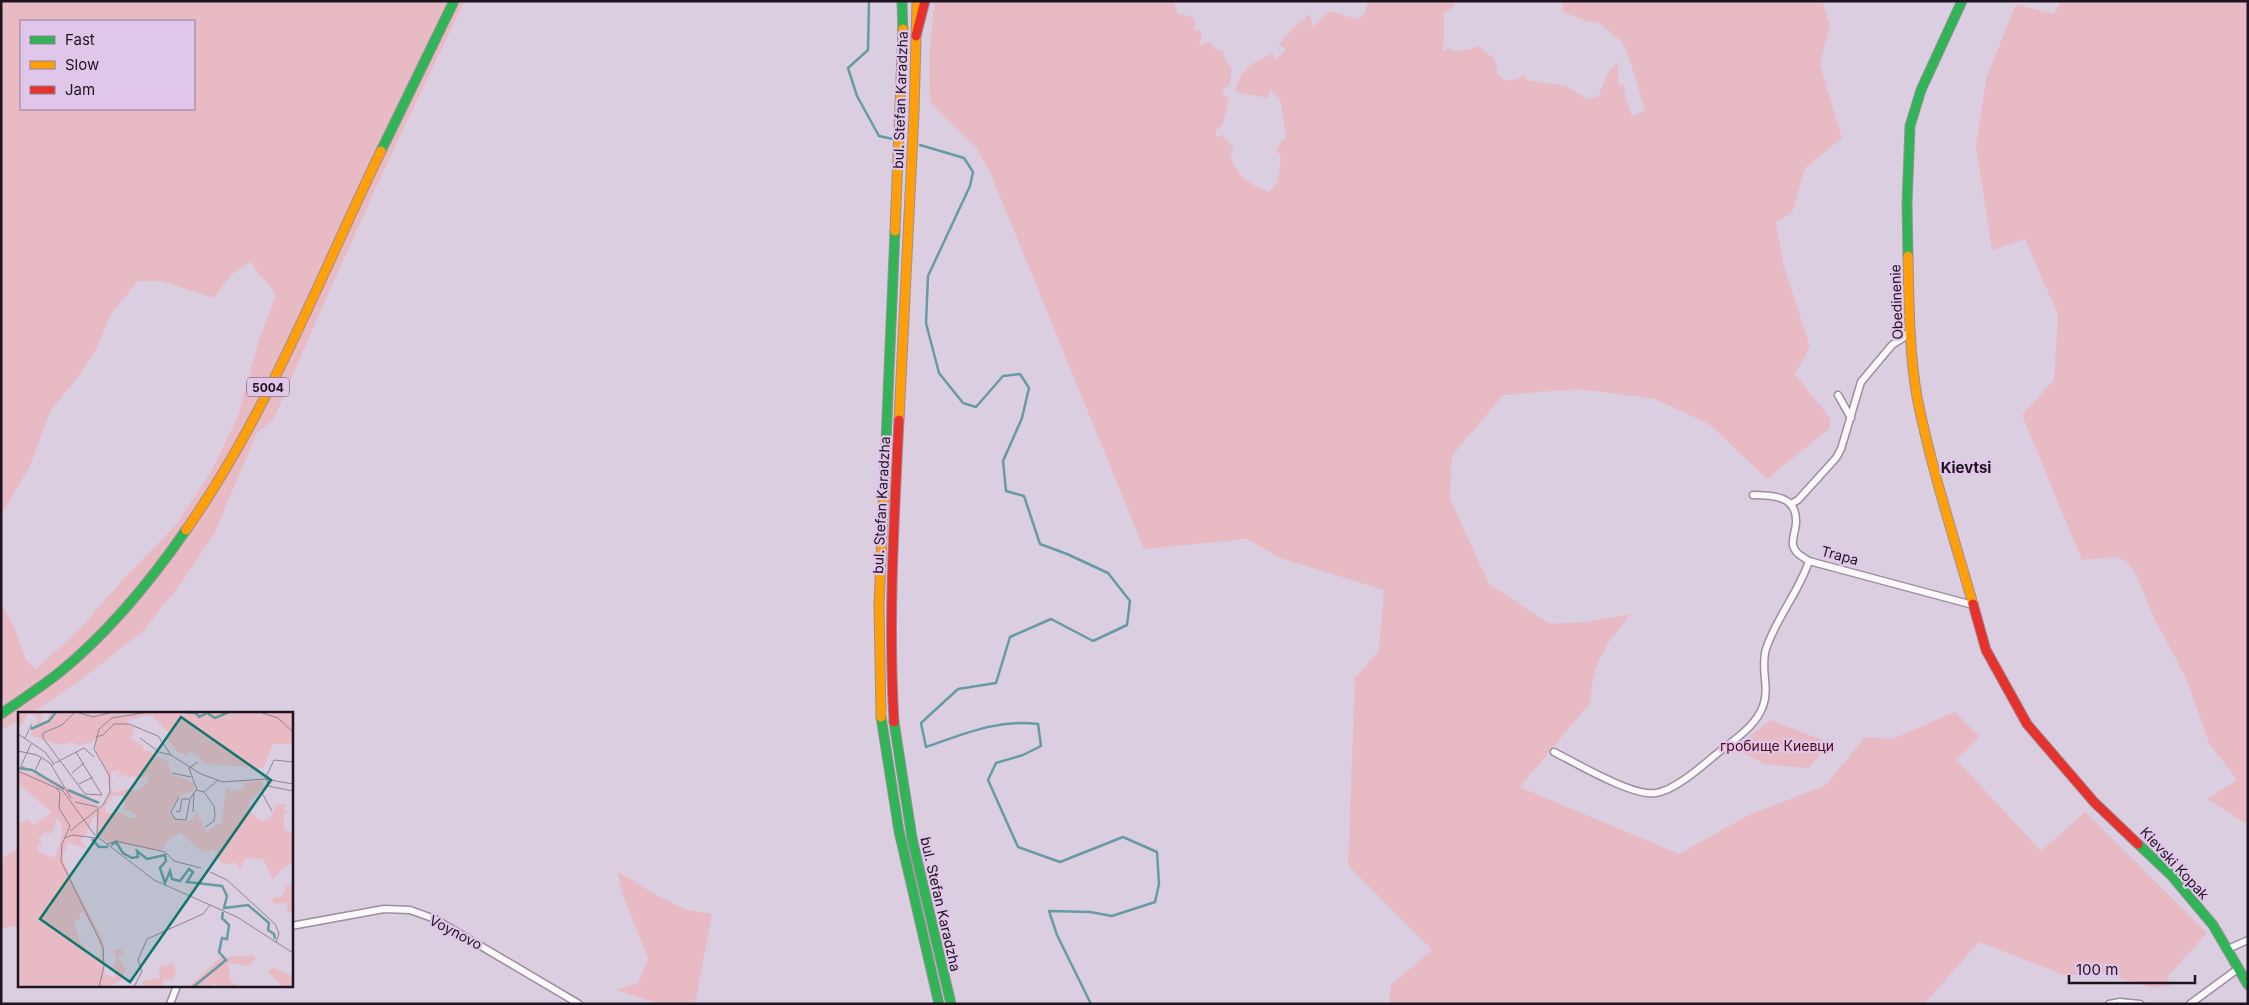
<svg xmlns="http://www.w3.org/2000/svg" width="2249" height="1005" font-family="Inter,sans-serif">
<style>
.green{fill:#e8bac3;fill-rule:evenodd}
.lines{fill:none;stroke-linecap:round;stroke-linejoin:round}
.stream{stroke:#669ba3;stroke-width:2.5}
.street-casing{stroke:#9a8f9e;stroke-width:9}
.fast-casing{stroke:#9a8f9e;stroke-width:11}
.slow-casing{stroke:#9a8f9e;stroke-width:11}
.jam-casing{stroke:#9a8f9e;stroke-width:11}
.street{stroke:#faf8fa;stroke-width:6}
.fast{stroke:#30b455;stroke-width:9}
.slow{stroke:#ff9f0a;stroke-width:9}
.jam{stroke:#e5322d;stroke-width:9}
.labels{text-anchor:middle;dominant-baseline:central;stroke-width:4.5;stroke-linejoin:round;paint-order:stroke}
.shield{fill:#e0c6e9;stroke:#58495d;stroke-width:1}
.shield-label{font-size:12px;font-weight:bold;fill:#1e1421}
.street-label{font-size:14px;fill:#1e1421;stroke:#e0c6e9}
.park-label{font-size:14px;fill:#500815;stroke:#e0c6e9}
.neighbourhood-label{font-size:15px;font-weight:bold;fill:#1e1421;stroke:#e0c6e9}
.inset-river{fill:none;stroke:#669ba3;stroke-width:2.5}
.inset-road{fill:none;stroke:#908494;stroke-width:1}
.view{fill:#0f766e;fill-opacity:0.15;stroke:#0f766e;stroke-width:2.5}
.inset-edge{fill:none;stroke:#1e1421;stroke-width:2.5}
</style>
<rect width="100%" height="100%" fill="#dccee1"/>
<!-- green -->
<path class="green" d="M1,1H465C397,138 335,277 274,418L257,433L214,534L182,582L143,631L86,676L31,714H19V720L1,730V604L13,624L26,660L36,669L79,630L125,577L175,526L211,472L238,416L258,343L276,295L250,262L231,275L214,298L161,281H138L111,314L97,348L80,374L50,412L30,466L1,515ZM21,21H194V109H21Z
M935,1H1173L1178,14L1190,16L1196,22L1194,30H1199L1202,34L1199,46L1209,42L1217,50L1223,51L1224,58L1232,68L1230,84L1222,91L1224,95L1229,97L1223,124L1216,130V135L1220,138L1221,134L1234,149L1230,156C1237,176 1249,184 1268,192L1278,182L1281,157L1276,149L1286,136L1280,99L1270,89L1268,98L1235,92C1244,63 1250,66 1273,53L1275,61L1286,49L1278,45L1290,31L1310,14L1312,27L1329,11L1357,19L1365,14L1368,1H1452L1454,7L1444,13V43L1442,48L1445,51L1448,48C1458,54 1469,50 1479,46L1495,60L1498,75L1506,81L1518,79L1524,75L1526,80L1566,86L1587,99L1598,97L1607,75L1617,61L1619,85H1624L1625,95L1632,117L1645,110L1628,54L1621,41L1598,22L1586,21L1563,12V1H1822L1830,25L1820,64L1842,138L1805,168L1792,213L1776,222L1783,263L1810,347L1795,374L1830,418V428L1767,479L1709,424L1655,399L1579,389L1503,395L1452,456L1450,499L1489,584L1550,624L1587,622L1630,614L1608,643L1598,663L1593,679L1590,703L1520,787L1679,854L1749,815L1826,785L1865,737L1892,739L1955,712L1980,737L1957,760L2041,851L2085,812L2207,933L2167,977L2172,985L2152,988L2103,973L2064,975L1979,942L1924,1004H1389L1391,985L1432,950L1348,865L1355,678L1379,650L1384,590L1280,558L1247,539L1144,549L990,172L976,147L931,104C927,70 930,35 935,1Z
M2062,1H2248V825L2207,799L2237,780L2209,743L2186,678L2152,614L2137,576L2126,561L2116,557L2082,560L2022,415L2054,380L2058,315L2025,239L1992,250L1976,146L1986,79L2016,4L2053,14Z
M1770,720L1830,743L1809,768L1765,764L1735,749Z
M19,842V925L1,929V859L18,848Z
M617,871L651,892L684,909L712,914L695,1004H658L617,990L638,983L648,959L623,895Z"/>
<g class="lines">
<!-- stream -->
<path class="stream" d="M869,1L868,50L848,68L857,96L879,136L893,139
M920,145L964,158L973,172L970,186L928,276L926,323L939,373L963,403L976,407L1003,376L1020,374L1029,388L1022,418L1003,461L1006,491L1024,496L1040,544L1067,554L1108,573L1130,601L1127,625L1093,641L1051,619L1010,637L996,683L958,689L921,723L926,747C964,734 997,719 1038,724L1041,746L1023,755L996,763L988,780L1018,847L1060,862L1123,837L1157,852L1159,884L1155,902L1112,916L1090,912L1049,911L1057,935L1091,1004"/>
<defs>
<path id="street" d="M1838,395L1851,418
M1753,495C1773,495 1797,496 1796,522C1796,529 1792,538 1793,545C1795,554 1803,557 1809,561L1973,605
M1791,504L1798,500L1836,458L1841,449L1861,382L1892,345L1903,338L1910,330
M1554,752C1576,763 1633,797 1656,793C1676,790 1703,765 1719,752C1735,739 1756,726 1763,706C1770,688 1760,668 1766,649C1776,618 1799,592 1809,561
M291,926L384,909L410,910L435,919L579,1004
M2228,949L2248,940
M170,1004L177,986
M2109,1004L2120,1002L2140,1004
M2190,1004L2239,968"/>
<path id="fast" d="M902,1L903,35
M381,151L454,1
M1908,256L1907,204L1910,126L1921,90L1962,1
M885,465L895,231
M1,714C21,700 41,687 60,672C109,632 150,582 186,530
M881,717L899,831L939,1004
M894,722L912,838L951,1004
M2138,844L2171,875L2213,925L2248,985"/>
<path id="slow" d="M895,231L903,29
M1908,256C1909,302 1909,351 1917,397C1931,467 1953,535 1973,604
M899,420L914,113L917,1
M186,530C267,415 320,277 381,151
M881,717L879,605L885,465"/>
<path id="jam" d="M916,36L925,1
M1973,604L1986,650L2027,724L2094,802L2138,844
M894,722C888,620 894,522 899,420"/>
</defs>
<!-- street casing -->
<use href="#street" class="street-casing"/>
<!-- fast casing -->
<use href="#fast" class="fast-casing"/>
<!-- slow casing -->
<use href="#slow" class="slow-casing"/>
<!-- jam casing -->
<use href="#jam" class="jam-casing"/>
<!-- street -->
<use href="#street" class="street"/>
<!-- fast -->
<use href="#fast" class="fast"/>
<!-- slow -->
<use href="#slow" class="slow"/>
<!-- jam -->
<use href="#jam" class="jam"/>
</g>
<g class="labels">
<!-- shield labels -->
<rect class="shield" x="247" y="377.5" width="42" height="19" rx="4"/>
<g class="shield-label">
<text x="268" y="387">5004</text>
</g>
<!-- street labels -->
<g class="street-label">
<text transform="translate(900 100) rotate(-88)">bul. Stefan Karadzha</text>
<text transform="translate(1896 302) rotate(-92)">Obedinenie</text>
<text transform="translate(881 505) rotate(-87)">bul. Stefan Karadzha</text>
<text transform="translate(1840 555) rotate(15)">Trapa</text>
<text transform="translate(2175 863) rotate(47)">Kievski Kopak</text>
<text transform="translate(941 904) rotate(77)">bul. Stefan Karadzha</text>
<text transform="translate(456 932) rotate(28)">Voynovo</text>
</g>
<!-- park labels -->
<g class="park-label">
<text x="1777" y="745">гробище Киевци</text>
</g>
<!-- neighbourhood labels -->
<g class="neighbourhood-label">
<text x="1966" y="467">Kievtsi</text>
</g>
</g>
<!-- overview -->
<g transform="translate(18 712)">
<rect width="275" height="275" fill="#dccee1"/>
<path d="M1,0H28L24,1L23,10L29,9L32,0H275V32H255L246,55L232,59V55L186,52L179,42L171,40L169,44L159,39L149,26L151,21L134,3L108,8L111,13L116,15L113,27L126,35L124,39H130L150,50L153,62L175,70L176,78L162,83L152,97L154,105L168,110L175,107L179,99L188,120L204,110L208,76H212L213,79L226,77L225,71L244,68L246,76L231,89L233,101L243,109L252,107L258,93L269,92L265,97L271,99L266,102V117L275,123V151L265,155L255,168L245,147L227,146L222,157L216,150L208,153L197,144V138L184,140L162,120L149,129L143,139L90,130L80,122V104L75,105L68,124L62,128L68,137L50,130L45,146L56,173L85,227L87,262L95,266L99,258L91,252L95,254L99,248L96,238L103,237L105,241L100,245L108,258L104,268L91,275H0V107L4,111L9,107L16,113L34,101L0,71V57L38,69L83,96L91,85L94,72L78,40V28L61,34L54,30L42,33L12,23L21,6L11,1L0,18ZM103,58L99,67L106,62L111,68L108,62L112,67V76L94,81L93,60ZM115,64L121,67L127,64L135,67L129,66L130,71L117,80L113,77L112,65ZM96,83L107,84V100L111,98L119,105L110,106L105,101H87V94ZM38,106L43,110L45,120L37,146L20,139V133L25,132L20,127L27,120L31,122L36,118ZM61,201H66L80,224L84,246L70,243L62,228L56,212L62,206ZM275,173V198L270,201L269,190L257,192L252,187L265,184L268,174ZM234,243L238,246L231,254L211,251L212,269L222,275H201L196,271L192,275H170L202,246ZM156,251L158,263L154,268H145V273L149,275L123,273L126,268L141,267L142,255ZM254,255L275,264V275H266L250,260Z" fill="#e8bac3" fill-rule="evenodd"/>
<path class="inset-river" d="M166,0L178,1L181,5L189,1L197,6L211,0M13,17L31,9L38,0M0,56L14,58L46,77M50,78L81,91M74,127L81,135H90M93,133L98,130L105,141L114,146L120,145L119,139L129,147L147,143L148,149L142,156L147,171L152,159L154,167L162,169L171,157L175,160L169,170L204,174L209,184L206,196L230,193L251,211L250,218L256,222L257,227M175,275L208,248L201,240L204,226L209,227L211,213L204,206L205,200"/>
<path class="inset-road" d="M57,0L44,13L25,21V26L67,82L84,83L58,40M58,0L75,5L95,0M241,0L260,6L275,20M0,22L27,40L36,52L34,53M78,25L85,23L96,12H111L140,24L153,43L183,62L205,70L247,67L275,72M7,26L14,12M122,26L141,40L153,43M0,39L19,43L32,51L53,86M37,51L66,36L76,45M7,56L3,54L13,32M0,59L45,79L76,122L136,168L219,205L275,241M54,61L66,51M154,61L173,65M22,62L17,59L23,46M247,67L256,48L275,50M249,67L250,74L244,81L254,99M61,72L75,65M250,74L275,79M38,76L42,81L41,96L52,114L44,132L43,149L85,235L86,254L81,275M179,78L171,56L180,50M186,80L196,94L197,103L196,109L187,115M186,80L200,68M161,85L153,100L157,107L168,108L172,87L178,78L186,80M57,90L80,95M158,100L162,99L164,87H171M175,100L176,81M52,119L85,93L92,80L91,63L76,37L81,17L94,6L131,0M79,123L80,97M47,126L54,123L78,126M89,132L98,129L147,140L156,149L183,156M192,160L209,168L257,212L261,221L258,231M116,275L124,259L120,248L129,227L185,202L192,193"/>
<path class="view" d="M163,5L253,68L112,270L22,207Z"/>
<rect width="275" height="275" class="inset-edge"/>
</g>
<!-- border -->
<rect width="2249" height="1005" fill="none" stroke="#1e1421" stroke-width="5"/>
<!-- legend -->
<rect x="20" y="20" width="175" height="90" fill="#e0c6e9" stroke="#927f99"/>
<rect x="30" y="36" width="25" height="8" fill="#30b455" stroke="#927f99"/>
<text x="65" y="45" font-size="15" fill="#1e1421">Fast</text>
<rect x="30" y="61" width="25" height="8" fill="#ff9f0a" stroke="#927f99"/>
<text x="65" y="70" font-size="15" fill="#1e1421">Slow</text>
<rect x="30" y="86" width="25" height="8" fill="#e5322d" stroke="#927f99"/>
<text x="65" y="95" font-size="15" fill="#1e1421">Jam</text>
<!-- scale -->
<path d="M2069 975v8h126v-8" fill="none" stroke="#1e1421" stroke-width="2.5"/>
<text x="2076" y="975" font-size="15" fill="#1e1421" stroke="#e0c6e9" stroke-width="4" paint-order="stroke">100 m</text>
</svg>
